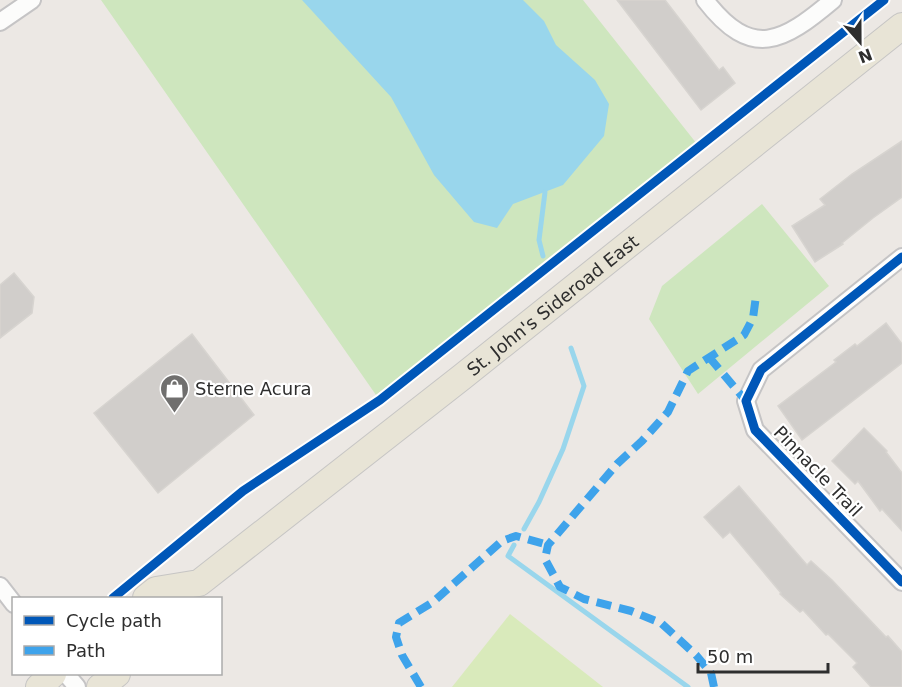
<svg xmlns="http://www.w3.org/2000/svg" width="902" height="687" font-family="'DejaVu Sans',sans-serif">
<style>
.green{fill:#cee6be}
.pitch{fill:#d9eabb}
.water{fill:#99d6ec}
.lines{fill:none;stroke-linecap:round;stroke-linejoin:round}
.stream{stroke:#99d6ec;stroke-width:5}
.building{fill:#d1cecb;stroke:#d7d4d0;stroke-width:1.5}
.minor-casing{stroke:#c5c4c5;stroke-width:20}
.primary-casing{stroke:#c6c5c4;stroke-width:28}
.minor{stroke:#fcfcfb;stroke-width:16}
.primary{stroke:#e8e4d6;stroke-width:26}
.quiet{stroke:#3ea3eb;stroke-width:8;stroke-dasharray:15 8;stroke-linecap:butt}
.cycleway-casing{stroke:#fff;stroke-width:13}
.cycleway{stroke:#0057b8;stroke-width:9}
.labels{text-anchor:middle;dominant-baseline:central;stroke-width:4.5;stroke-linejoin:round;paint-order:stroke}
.street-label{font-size:18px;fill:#2e2e2e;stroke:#fff}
.poi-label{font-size:18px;fill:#2e2e2e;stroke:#fff;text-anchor:start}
</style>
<rect width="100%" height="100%" fill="#ece8e4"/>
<!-- green -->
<path class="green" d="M101,0H583L697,144L376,395Z
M762,204L829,286L698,394L649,319L662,286Z"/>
<!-- pitch -->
<path class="pitch" d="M510,614L603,687H452Z"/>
<!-- water -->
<path class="water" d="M302,0H523L544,21L556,45L595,80L609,104L604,136L563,185L513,204L497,228L474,222L434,175L391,97Z"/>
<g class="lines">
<!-- stream -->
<path class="stream" d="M543,256L539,240L545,192
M524,529L539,502L563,449L584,386L571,348
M514,545L508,556L688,687"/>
</g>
<!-- building -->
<path class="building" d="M617,0H665L719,70L723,67L735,83L701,110Z
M902,141V197L873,218L842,243L843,244L815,262L792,226L825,205L820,199L852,174Z
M14,273L34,297L32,313L0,338V285Z
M886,323L902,344V363L802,440L778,406L836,362L834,360L855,344L857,346Z
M192,334L254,415L158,493L94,413Z
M864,428L887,451L886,452L902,473V531L882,509L880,511L858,481L855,484L832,461Z
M739,486L807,565L811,561L832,580L886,637L888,636L902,652V687H871L853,667L857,663L828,634L826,635L803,610L800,612L780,594L781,593L730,532L723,538L704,517Z"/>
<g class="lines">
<defs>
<path id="minor" d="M705,0C752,61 783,42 833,0
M0,22L32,0
M902,257L761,370L746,401L755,430L902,582
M0,586L14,604
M66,674L77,687"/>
<g id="primary">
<path id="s1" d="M146,598L156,590L199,583L462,377L902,26"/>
<path d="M39,687L53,674"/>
<path d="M100,687L117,674"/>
</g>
</defs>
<!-- minor casing -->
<use href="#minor" class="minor-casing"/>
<!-- primary casing -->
<use href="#primary" class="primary-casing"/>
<!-- minor -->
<use href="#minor" class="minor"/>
<!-- primary -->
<use href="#primary" class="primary"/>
<!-- quiet -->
<path class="quiet" d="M709,357L746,401
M421,687L402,655L396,637L399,623L433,602L502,541L516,536L548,545
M714,687L711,673L696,655L661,623L631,611L584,599L560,587L545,559L548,545L617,464L642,441L668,412L688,371L744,335L753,318L756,296"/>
<defs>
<path id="cycleway" d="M902,257L761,370L746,401L755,430L902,582
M113,598L243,491L380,400L884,0"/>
</defs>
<!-- cycleway casing -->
<use href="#cycleway" class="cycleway-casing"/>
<!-- cycleway -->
<use href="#cycleway" class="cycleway"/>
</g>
<!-- icons -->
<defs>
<symbol id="shop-pin" viewBox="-11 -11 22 30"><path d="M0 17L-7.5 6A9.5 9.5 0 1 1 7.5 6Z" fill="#706f6e" stroke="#fff"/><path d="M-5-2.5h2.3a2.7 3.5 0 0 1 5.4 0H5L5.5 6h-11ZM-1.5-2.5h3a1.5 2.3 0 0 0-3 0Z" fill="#fff"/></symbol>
</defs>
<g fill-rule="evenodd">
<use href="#shop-pin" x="158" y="372" width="33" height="45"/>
</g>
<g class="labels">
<!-- street labels -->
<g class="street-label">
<text stroke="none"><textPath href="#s1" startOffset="506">St. John's Sideroad East</textPath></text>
<text transform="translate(818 471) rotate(46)">Pinnacle Trail</text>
</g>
<!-- poi labels -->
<g class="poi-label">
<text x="195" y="388">Sterne Acura</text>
</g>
</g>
<!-- legend -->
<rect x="12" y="597" width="210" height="78" fill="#ffffff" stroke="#ababab" stroke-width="1.5"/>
<rect x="24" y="616" width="30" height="9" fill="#0057b8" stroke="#ababab" stroke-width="1.5"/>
<text x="66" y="627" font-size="18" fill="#2e2e2e">Cycle path</text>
<rect x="24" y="646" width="30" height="9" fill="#3ea3eb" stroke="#ababab" stroke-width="1.5"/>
<text x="66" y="657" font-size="18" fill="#2e2e2e">Path</text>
<!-- north arrow -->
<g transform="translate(860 42) rotate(159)" stroke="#ffffff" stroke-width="4.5" paint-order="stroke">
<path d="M0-4.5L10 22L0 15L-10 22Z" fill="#2e2e2e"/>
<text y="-9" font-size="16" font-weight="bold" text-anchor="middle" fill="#2e2e2e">N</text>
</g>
<!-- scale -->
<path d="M698 663v9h130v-9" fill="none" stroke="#2e2e2e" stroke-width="3"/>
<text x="707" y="663" font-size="18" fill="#2e2e2e" stroke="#ffffff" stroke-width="4.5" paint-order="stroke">50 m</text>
</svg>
